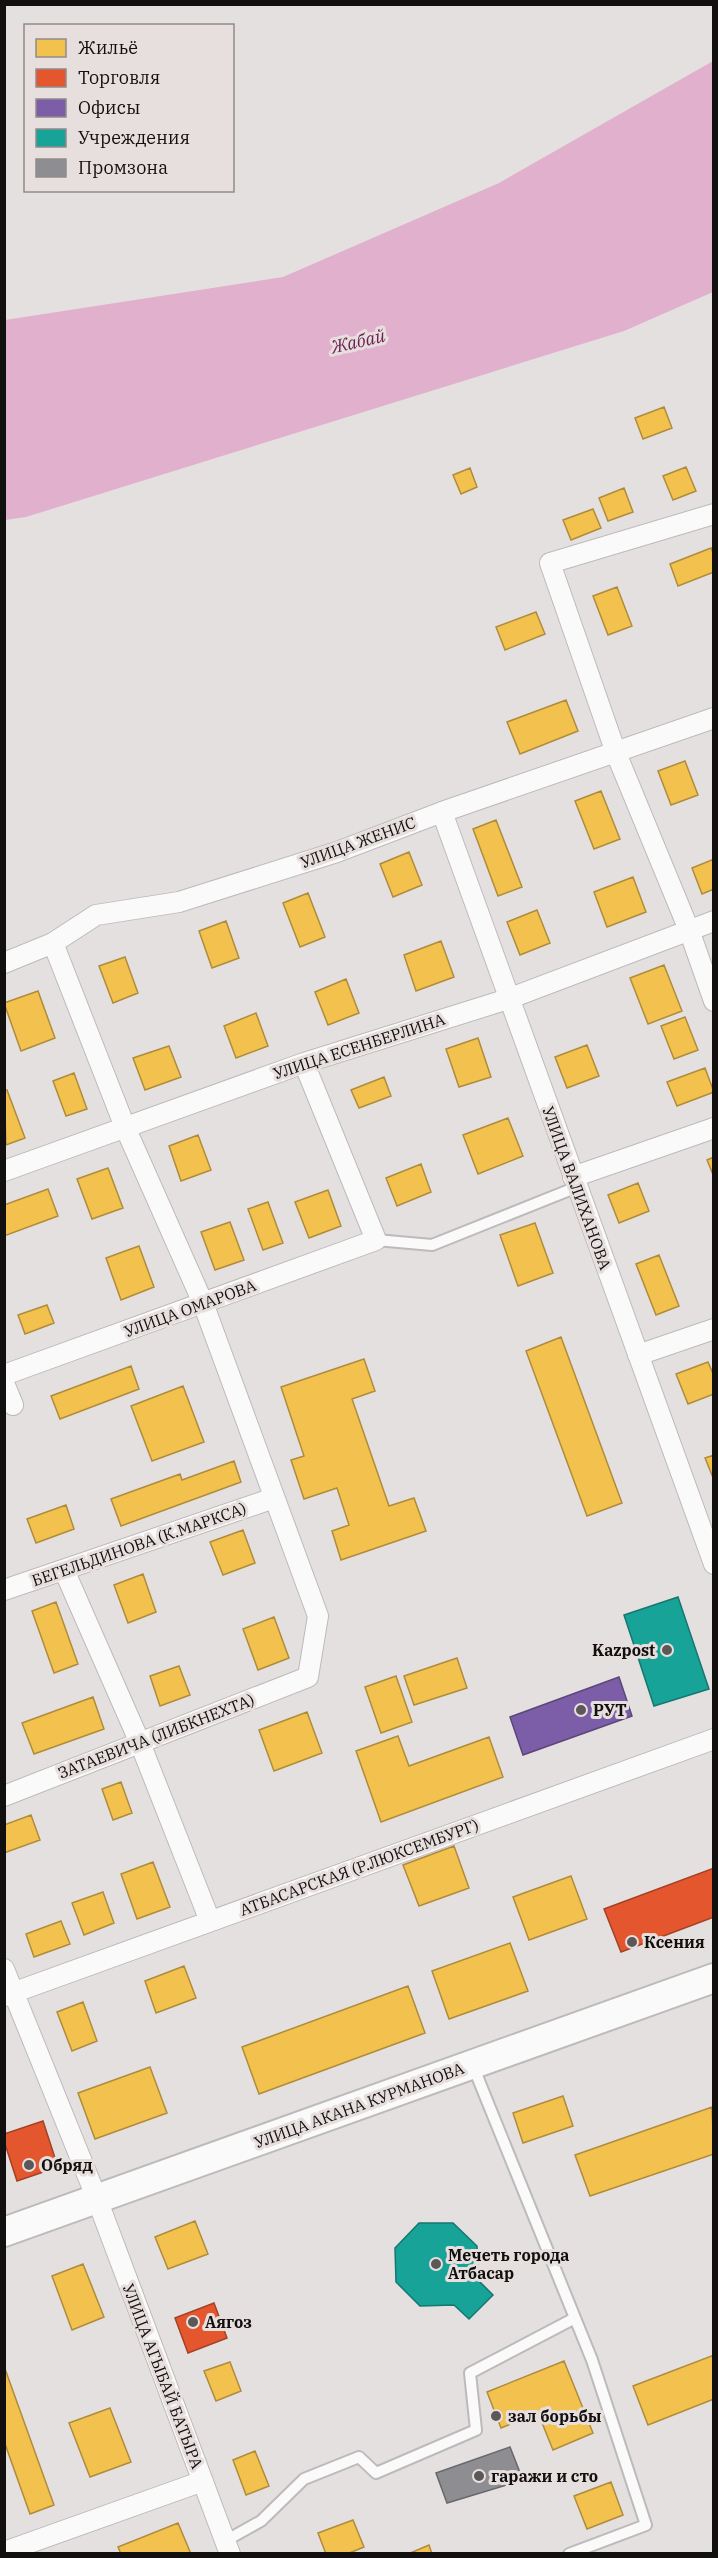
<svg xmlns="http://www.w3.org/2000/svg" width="718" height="2558" font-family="'IBM Plex Serif',serif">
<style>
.water{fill:#e1b0cc}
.homes{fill:#f2c14e;stroke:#af8c3b;stroke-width:1.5}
.shops{fill:#e4572e;stroke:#a54125;stroke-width:1.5}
.offices{fill:#7b5ea7;stroke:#5c4679;stroke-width:1.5}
.public{fill:#17a398;stroke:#16776f;stroke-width:1.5}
.industry{fill:#8d8d92;stroke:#68676b;stroke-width:1.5}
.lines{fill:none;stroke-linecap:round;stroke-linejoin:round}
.lane-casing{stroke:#bdbaba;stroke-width:14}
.street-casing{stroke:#bdbaba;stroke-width:22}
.secondary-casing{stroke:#bdbaba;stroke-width:32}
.lane{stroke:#fbfafa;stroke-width:10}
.street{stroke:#fbfafa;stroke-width:20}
.secondary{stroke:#fbfafa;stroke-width:28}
.poi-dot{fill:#5c5858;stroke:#e7dede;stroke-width:2}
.labels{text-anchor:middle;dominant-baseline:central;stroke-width:6;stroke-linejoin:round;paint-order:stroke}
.street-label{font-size:16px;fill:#120f0f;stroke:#e7dede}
.poi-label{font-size:16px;font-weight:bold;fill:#120f0f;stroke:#e7dede;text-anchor:start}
.water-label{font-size:18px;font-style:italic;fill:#6c1e52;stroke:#e7dede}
</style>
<rect width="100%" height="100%" fill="#e5e0e0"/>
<!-- water -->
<path class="water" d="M713,61V292L624,331L26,517L5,520V320L283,277L499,183Z"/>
<!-- homes -->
<path class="homes" d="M664,407L672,428L643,439L635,418Z
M686,467L696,491L673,500L663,476Z
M470,468L477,487L461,494L453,475Z
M624,488L633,512L608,521L599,498Z
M593,509L601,528L571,540L563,520Z
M711,548L714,555V572L678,586L670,564Z
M617,587L632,626L608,635L593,596Z
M536,612L545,634L505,650L496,627Z
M566,700L578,731L520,754L507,722Z
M685,761L698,795L671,805L658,771Z
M601,791L620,839L594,849L575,801Z
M496,820L522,887L498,896L473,829Z
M409,852L422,885L393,897L380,864Z
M714,859V889L702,894L692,868Z
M633,877L646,912L607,927L594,892Z
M308,893L325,937L300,947L283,903Z
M537,910L550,943L520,955L507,922Z
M226,921L239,958L212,968L199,931Z
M441,941L454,977L416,991L404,955Z
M125,957L138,993L113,1003L99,966Z
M664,965L682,1011L648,1024L630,978Z
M346,979L359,1013L328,1025L315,992Z
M38,991L55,1038L21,1051L4,1003Z
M256,1013L268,1046L236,1058L224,1026Z
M685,1017L698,1050L674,1059L661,1026Z
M478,1038L491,1077L459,1087L446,1049Z
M587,1045L599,1076L567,1088L555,1057Z
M169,1046L181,1077L145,1090L133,1058Z
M705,1068L714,1092L677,1106L667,1082Z
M74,1073L87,1109L66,1116L53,1081Z
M384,1077L391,1096L359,1108L351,1090Z
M4,1090H7L25,1138L6,1145Z
M508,1118L523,1156L478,1174L463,1135Z
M198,1135L211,1170L181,1181L169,1146Z
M714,1157V1177L707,1160Z
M421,1164L431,1192L397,1206L386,1178Z
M108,1168L123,1208L92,1219L77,1179Z
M638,1183L649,1211L619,1223L608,1195Z
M48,1189L58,1216L4,1236V1205Z
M328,1190L341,1226L309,1238L295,1202Z
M268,1202L283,1243L263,1250L248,1209Z
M230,1222L244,1260L215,1270L201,1232Z
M535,1223L553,1273L518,1286L500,1235Z
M139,1246L154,1287L121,1300L106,1258Z
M659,1255L679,1306L656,1315L636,1264Z
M47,1305L54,1323L25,1334L18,1315Z
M561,1337L622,1503L587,1516L526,1351Z
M364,1359L375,1391L352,1399L389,1506L414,1498L426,1531L341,1560L332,1531L349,1525L337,1488L304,1499L291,1460L304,1456L281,1387Z
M708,1362L714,1376V1394L688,1404L676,1374Z
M131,1366L139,1389L60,1419L51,1396Z
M183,1386L204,1442L152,1461L131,1406Z
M714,1455V1480L705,1458Z
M234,1461L241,1482L121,1526L111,1499L180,1474L182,1480Z
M66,1505L74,1529L36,1543L27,1519Z
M243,1530L255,1563L223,1575L210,1542Z
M143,1574L156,1612L128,1623L114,1585Z
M56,1602L78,1664L54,1673L32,1611Z
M274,1617L289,1658L258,1670L243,1629Z
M457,1658L467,1688L414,1705L404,1676Z
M179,1666L190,1695L160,1706L150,1676Z
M396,1676L412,1722L381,1733L365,1687Z
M93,1697L104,1729L34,1754L22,1723Z
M307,1712L322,1753L274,1771L259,1730Z
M398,1736L409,1766L489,1737L503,1777L381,1822L356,1751Z
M121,1782L132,1813L113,1820L102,1789Z
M31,1815L40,1840L4,1853V1825Z
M454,1846L469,1888L419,1906L403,1865Z
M153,1862L170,1907L137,1919L121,1874Z
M571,1876L587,1919L529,1940L513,1897Z
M103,1892L114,1923L84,1935L72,1903Z
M61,1921L70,1944L34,1957L26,1934Z
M510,1943L528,1991L449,2019L432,1971Z
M184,1966L196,1998L156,2013L145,1981Z
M408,1986L425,2033L259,2094L242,2047Z
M83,2002L97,2041L72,2051L57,2012Z
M150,2067L167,2113L95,2139L78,2093Z
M563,2096L573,2126L523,2143L513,2113Z
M712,2107L714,2154L590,2196L575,2155Z
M195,2221L208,2254L168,2269L155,2237Z
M83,2264L104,2317L72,2330L52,2276Z
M714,2355V2399L648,2425L633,2386Z
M564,2361L593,2433L553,2450L538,2413L501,2428L487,2392Z
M230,2362L241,2391L216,2401L204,2371Z
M4,2366L54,2505L30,2514L4,2441Z
M110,2408L131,2462L90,2477L69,2423Z
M255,2451L269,2486L246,2495L233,2460Z
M611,2482L623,2515L587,2529L574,2496Z
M353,2520L364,2547L347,2554H326L318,2533Z
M178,2523L191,2554H121L118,2547Z
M429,2545L432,2554H408Z"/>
<!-- shops -->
<path class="shops" d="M714,1868V1917L621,1952L604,1909Z
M43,2121L58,2167L17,2181L4,2141V2134Z
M214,2303L227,2338L188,2353L175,2318Z"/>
<!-- offices -->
<path class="offices" d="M619,1677L632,1716L523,1755L510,1717Z"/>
<!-- public -->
<path class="public" d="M678,1597L709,1689L654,1706L624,1615Z
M419,2223H453L477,2246L478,2280L493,2295L469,2319L454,2305L420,2306L396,2282L395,2248Z"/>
<!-- industry -->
<path class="industry" d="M510,2447L523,2480L447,2503L436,2473Z"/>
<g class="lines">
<defs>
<path id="lane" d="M376,1240L432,1245L577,1187
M473,2066L592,2360L646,2525L569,2554
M225,2541L261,2521L304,2479L359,2457L376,2473L476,2430L470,2373L575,2318"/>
<path id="street" d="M714,514L550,563L616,753L689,930L714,1001
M442,812L714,1564
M4,963L53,943L96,915L179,902L337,852L442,812L714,718
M4,1171L304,1063L508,999L714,921
M573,1177L714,1128
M638,1355L714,1329
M4,1375L376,1240L304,1063
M4,1383L13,1405
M64,1570L140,1743L210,1921
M4,1590L274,1498
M4,1796L308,1677L318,1616L203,1303L125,1127L53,943
M4,1969L97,2199L230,2554
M4,1996L714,1739
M4,2552L203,2481"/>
<path id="secondary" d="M4,2232L714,1978"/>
</defs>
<!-- lane casing -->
<use href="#lane" class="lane-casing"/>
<!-- street casing -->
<use href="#street" class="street-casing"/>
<!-- secondary casing -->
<use href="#secondary" class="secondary-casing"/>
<!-- lane -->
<use href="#lane" class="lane"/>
<!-- street -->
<use href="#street" class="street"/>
<!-- secondary -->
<use href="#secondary" class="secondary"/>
</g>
<!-- markers -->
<g class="poi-dot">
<circle cx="667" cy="1650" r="6"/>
<circle cx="581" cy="1710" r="6"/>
<circle cx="632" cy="1942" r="6"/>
<circle cx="29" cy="2165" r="6"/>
<circle cx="436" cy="2264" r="6"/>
<circle cx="193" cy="2322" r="6"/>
<circle cx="496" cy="2416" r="6"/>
<circle cx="479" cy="2476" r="6"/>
</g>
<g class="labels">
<!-- street labels -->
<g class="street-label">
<text transform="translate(358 842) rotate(-20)">УЛИЦА ЖЕНИС</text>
<text transform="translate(359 1046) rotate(-18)">УЛИЦА ЕСЕНБЕРЛИНА</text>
<text transform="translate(577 1188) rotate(70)">УЛИЦА ВАЛИХАНОВА</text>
<text transform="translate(190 1308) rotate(-20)">УЛИЦА ОМАРОВА</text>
<text transform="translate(139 1544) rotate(-19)">БЕГЕЛЬДИНОВА (К.МАРКСА)</text>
<text transform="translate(156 1736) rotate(-21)">ЗАТАЕВИЧА (ЛИБКНЕХТА)</text>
<text transform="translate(359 1867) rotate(-20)">АТБАСАРСКАЯ (Р.ЛЮКСЕМБУРГ)</text>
<text transform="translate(359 2105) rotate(-20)">УЛИЦА АКАНА КУРМАНОВА</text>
<text transform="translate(163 2376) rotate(69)">УЛИЦА АГЫБАЙ БАТЫРА</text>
</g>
<!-- poi labels -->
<g class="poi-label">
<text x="655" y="1650" text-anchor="end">Kazpost</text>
<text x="593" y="1710">РУТ</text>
<text x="644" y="1942">Ксения</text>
<text x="41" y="2165">Обряд</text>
<text x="448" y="2255">Мечеть города<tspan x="448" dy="18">Атбасар</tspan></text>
<text x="205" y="2322">Аягоз</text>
<text x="508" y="2416">зал борьбы</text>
<text x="491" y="2476">гаражи и сто</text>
</g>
<!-- water labels -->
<g class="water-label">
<text transform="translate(358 341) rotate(-13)">Жабай</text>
</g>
</g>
<!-- border -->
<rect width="718" height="2558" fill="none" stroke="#120f0f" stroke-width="12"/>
<!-- legend -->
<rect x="24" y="24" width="210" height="168" fill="#e7dede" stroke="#928b8b" stroke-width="1.5"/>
<rect x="36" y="39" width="30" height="18" fill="#f2c14e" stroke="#928b8b" stroke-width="1.5"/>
<text x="78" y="54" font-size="18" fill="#120f0f">Жильё</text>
<rect x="36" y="69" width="30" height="18" fill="#e4572e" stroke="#928b8b" stroke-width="1.5"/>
<text x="78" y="84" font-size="18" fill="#120f0f">Торговля</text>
<rect x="36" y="99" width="30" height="18" fill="#7b5ea7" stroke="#928b8b" stroke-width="1.5"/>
<text x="78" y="114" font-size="18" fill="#120f0f">Офисы</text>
<rect x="36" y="129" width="30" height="18" fill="#17a398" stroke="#928b8b" stroke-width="1.5"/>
<text x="78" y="144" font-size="18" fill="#120f0f">Учреждения</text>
<rect x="36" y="159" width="30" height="18" fill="#8d8d92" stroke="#928b8b" stroke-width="1.5"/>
<text x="78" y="174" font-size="18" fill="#120f0f">Промзона</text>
</svg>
